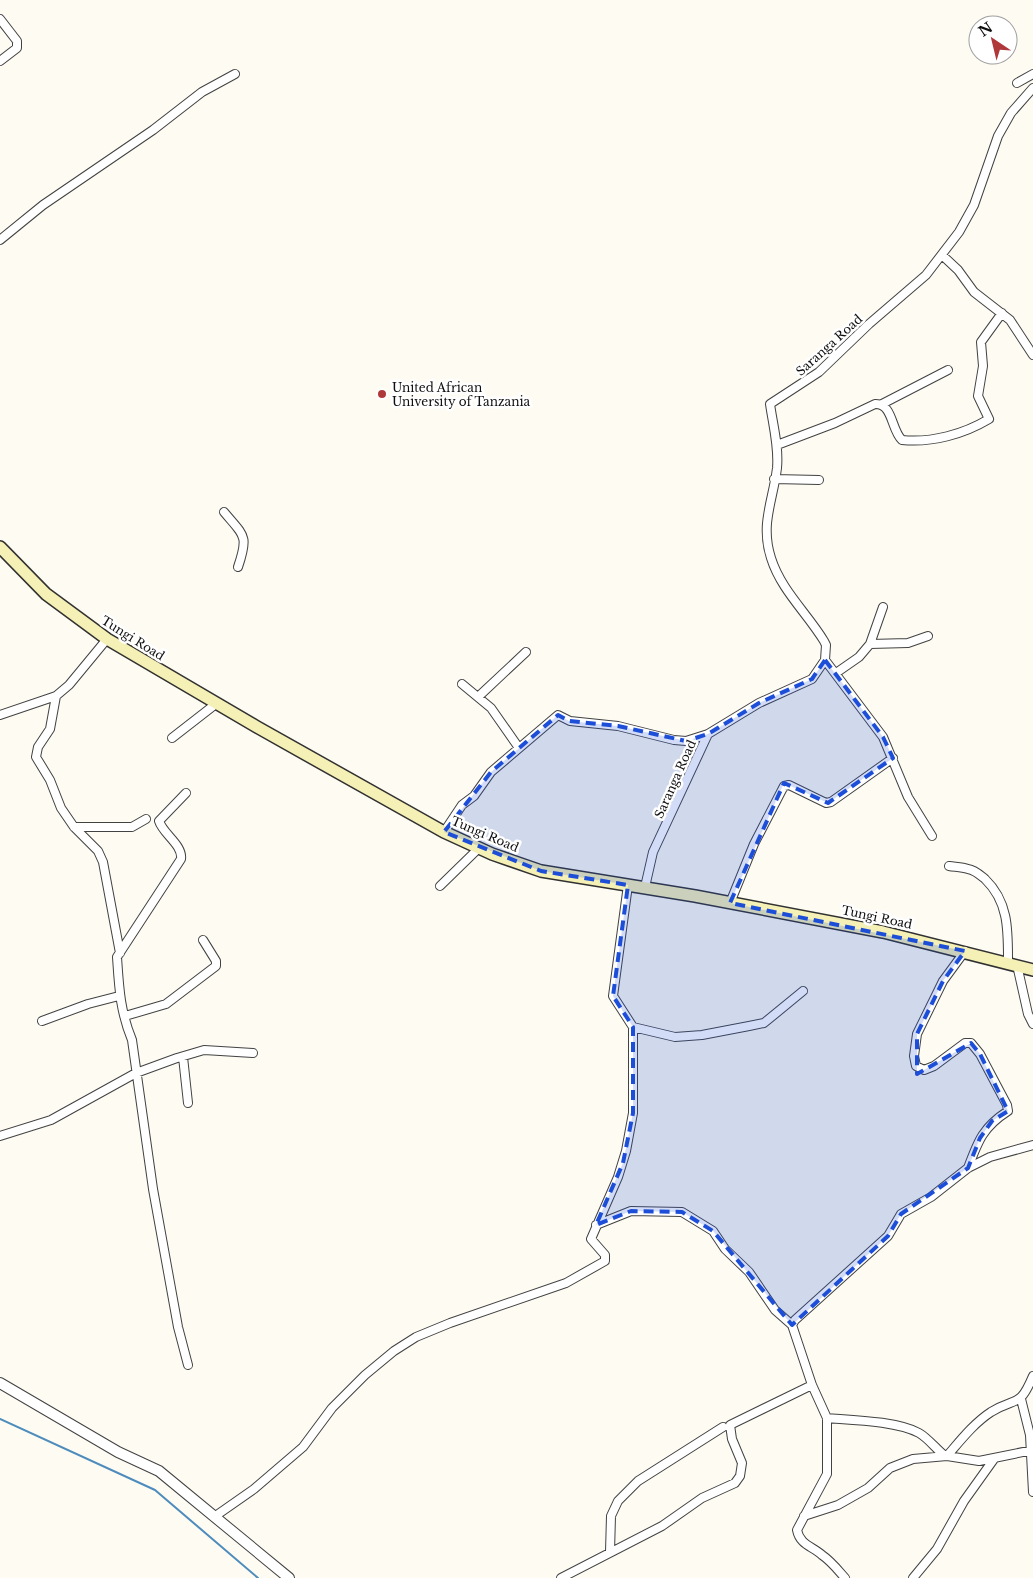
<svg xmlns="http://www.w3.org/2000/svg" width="1033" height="1578" font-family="'Libre Baskerville',serif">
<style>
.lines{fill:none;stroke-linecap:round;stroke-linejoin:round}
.stream{stroke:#4d8cbc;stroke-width:2}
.minor-casing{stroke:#424242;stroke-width:10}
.tertiary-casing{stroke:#424242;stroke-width:12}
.secondary-casing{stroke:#313131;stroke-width:14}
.minor{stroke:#fff;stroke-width:8}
.tertiary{stroke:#fff;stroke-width:10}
.secondary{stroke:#f5f0b6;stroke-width:11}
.marked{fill:#1d4ed8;fill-opacity:0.2;stroke:#1d4ed8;stroke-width:4;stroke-dasharray:10 6;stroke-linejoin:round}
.poi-dot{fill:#ae383a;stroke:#fff;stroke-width:2}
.labels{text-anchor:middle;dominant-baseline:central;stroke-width:5;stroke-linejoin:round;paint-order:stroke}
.street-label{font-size:12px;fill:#0f0f0f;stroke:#fff}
.poi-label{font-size:12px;fill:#0f0f0f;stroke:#fff;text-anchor:start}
</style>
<rect width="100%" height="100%" fill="#fdfbf2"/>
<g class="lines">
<!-- stream -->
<path class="stream" d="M0,1419L155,1490L258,1578"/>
<defs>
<path id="minor" d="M0,19L17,41V48L0,61
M1017,83L1033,74
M0,240L43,205L153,130L202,92L235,74
M942,255L958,270L974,292L1010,320L1033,355
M882,404L948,370
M777,445L835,423L875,404C893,403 891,430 902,440C932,443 964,434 989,419L978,396L983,366L981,342L1002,313
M774,479L819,480
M224,512C244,536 249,535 238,567
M870,644L883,607
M825,660L883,737L908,797L932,836
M836,673L859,657L870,644L908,643L928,636
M462,684L491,708L519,748
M56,696L50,729L38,747L36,757L50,780L61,808L74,827L98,851L103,862L120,953
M478,697L526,652
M0,715L56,696L69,685L107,639
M172,738L217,703
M186,793L159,821C163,834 183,845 181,859L117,957C119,987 120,1011 132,1040L153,1189L178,1327L188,1365
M74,827H132L146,819
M444,832L462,805L474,796L491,772L558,715L570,721L618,726L674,740L686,741L708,734
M949,866C955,867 962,867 968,869C975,870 980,875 985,879C1009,902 1008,931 1008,962
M628,885L613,996L633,1027L675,1037L702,1035L749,1026L764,1023L803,991
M440,886L479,848
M645,887L653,852L708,734L759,703L812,679L825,660L826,645L824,641C807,613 781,590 771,558C760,524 773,501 777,468C779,447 773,425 770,404L819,372L869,324L926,275L959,232L974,205L998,136L1011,113L1033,88
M730,903L754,844L784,786L789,785L826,803L831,802L893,758
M965,951L943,981L917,1034L914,1056L916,1066L924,1070L934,1066L965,1043H971L980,1054L1007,1105L1008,1111C983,1127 978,1141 968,1168
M1017,965L1028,1014L1033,1024
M125,1016L166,1004L216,966V961L203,940
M42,1021L88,1004L119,996
M183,1057L188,1103
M0,1136L51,1120L136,1073L177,1058L204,1050L253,1053
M596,1225L631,1211L682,1212L713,1231L725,1249L749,1272L775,1310L792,1325
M1021,1399L1030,1435L1033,1492
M827,1418V1474L797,1530C800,1545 812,1546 822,1555C831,1561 838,1570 845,1578
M945,1456C936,1449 928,1438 919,1433C897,1421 852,1420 827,1418L812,1385L792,1325L795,1320L888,1236L901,1214L931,1197L968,1168L990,1157L1033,1145
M947,1456C960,1441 974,1423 991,1412C1017,1396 1019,1409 1033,1376
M804,1516L838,1505L868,1488L890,1468L913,1459L947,1456L979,1461L1033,1450
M214,1517L254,1489L303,1447L332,1408L365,1375L394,1351L416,1337L450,1323L566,1283L605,1261V1255L591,1239L618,1177L626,1151L633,1113V1027
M610,1552L611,1516L618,1501L638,1481L723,1427
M561,1578L662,1526L702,1498L735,1483L740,1476L742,1463L732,1439L730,1425L812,1385
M913,1578L937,1549L964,1501L994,1459"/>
<path id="tertiary" d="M0,1383L118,1452L159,1471L289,1578"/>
<path id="secondary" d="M0,547L46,594L107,639L257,727L444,832L492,854L541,871L695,896L883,932L1033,970"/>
</defs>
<!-- minor casing -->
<use href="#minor" class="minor-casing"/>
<!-- tertiary casing -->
<use href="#tertiary" class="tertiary-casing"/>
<!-- secondary casing -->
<use href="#secondary" class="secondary-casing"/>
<!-- minor -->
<use href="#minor" class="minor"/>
<!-- tertiary -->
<use href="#tertiary" class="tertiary"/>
<!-- secondary -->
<use href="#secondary" class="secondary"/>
</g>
<!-- marked area -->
<path class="marked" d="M825,660L883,737L893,758L828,803L784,783L730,903L965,951L943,981L917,1034V1074L971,1043L980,1054L1008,1111L992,1121L980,1138L968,1168L901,1214L888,1236L792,1325L713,1231L682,1212L631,1211L596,1225L623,1163L633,1113V1027L613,996L628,885L541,871L444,832L491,772L558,715L569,721L618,726L686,741L708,734L759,703L812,679Z"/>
<!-- markers -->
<circle class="poi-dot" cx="382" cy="394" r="5"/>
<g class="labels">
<!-- street labels -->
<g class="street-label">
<text transform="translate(829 345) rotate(-42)">Saranga Road</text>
<text transform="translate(133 638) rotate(32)">Tungi Road</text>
<text transform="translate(675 779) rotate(-66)">Saranga Road</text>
<text transform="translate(485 834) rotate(23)">Tungi Road</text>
<text transform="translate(877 917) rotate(12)">Tungi Road</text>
</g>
<!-- poi labels -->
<g class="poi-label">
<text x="392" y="387">United African<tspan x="392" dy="14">University of Tanzania</tspan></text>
</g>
</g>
<!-- north arrow -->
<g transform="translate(993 40) rotate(325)"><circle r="24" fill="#ffffff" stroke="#9f9f9f"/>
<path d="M0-4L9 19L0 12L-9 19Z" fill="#ae383a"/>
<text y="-8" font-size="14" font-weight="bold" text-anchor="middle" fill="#0f0f0f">N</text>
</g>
</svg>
